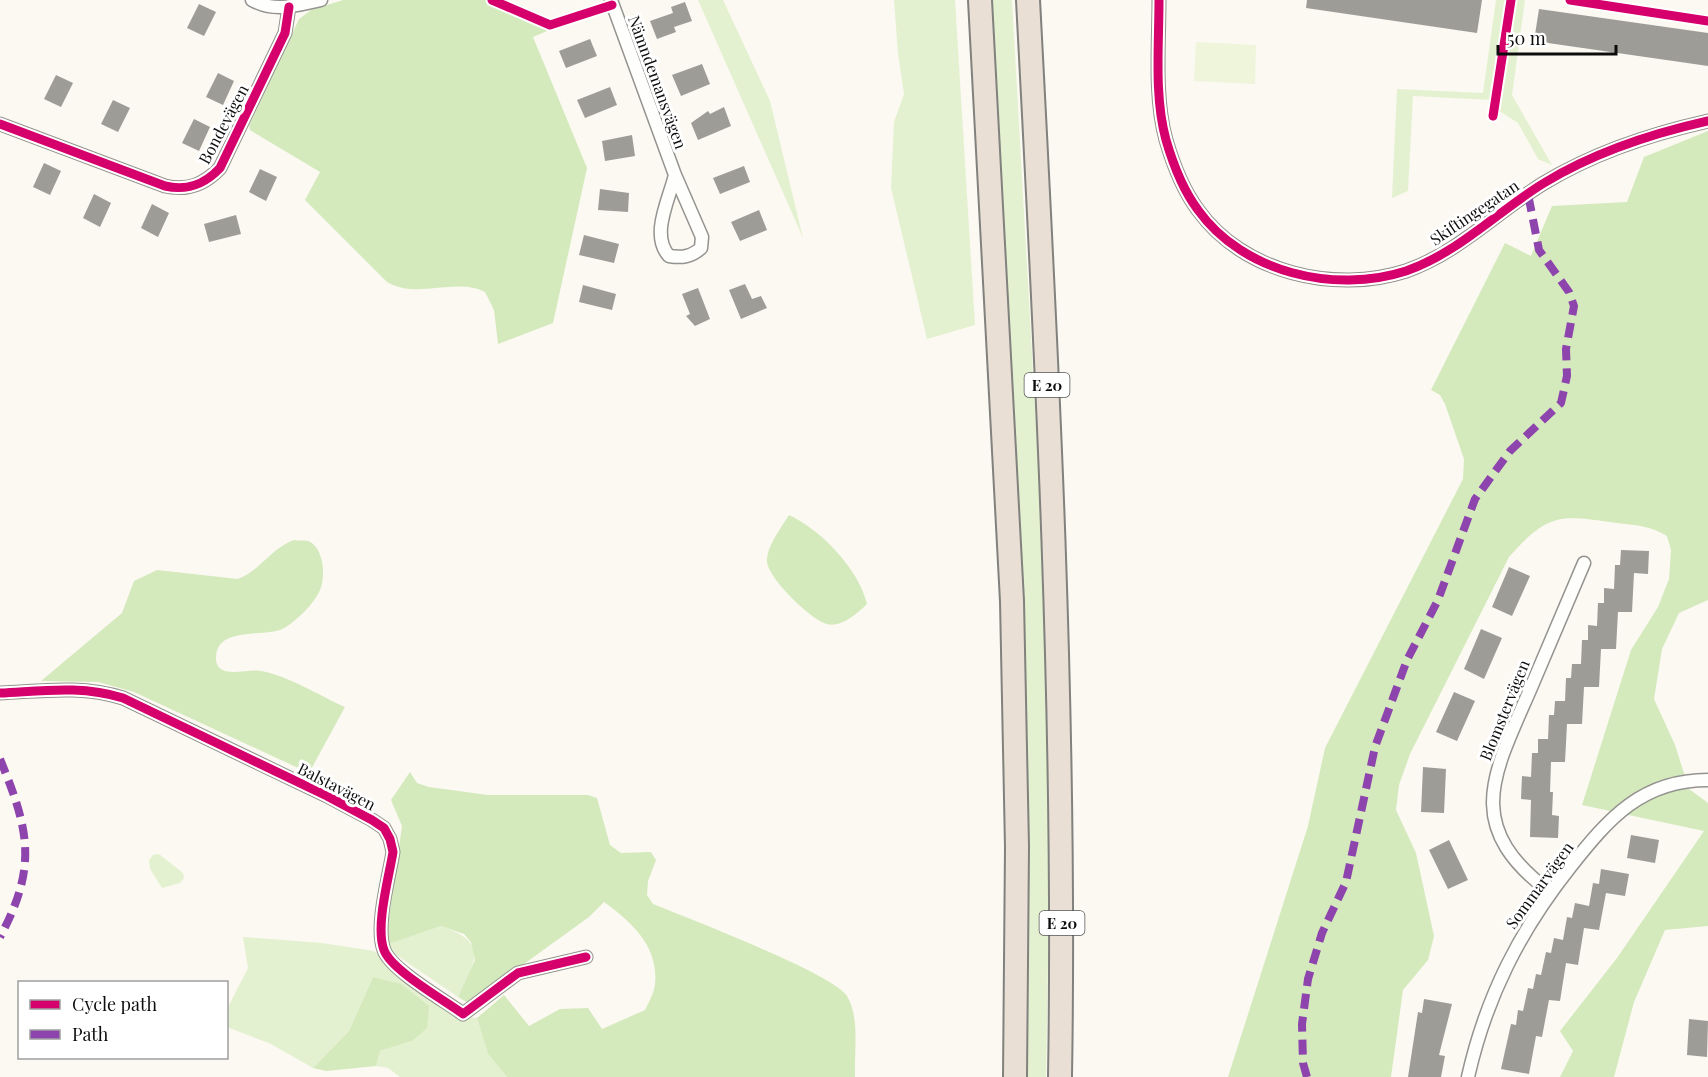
<svg xmlns="http://www.w3.org/2000/svg" width="1708" height="1077" font-family="'Playfair Display',serif">
<style>
.green{fill:#e4f1d0}
.forest{fill:#d4eabd}
.pitch{fill:#eef5da}
.building{fill:#9e9c97}
.lines{fill:none;stroke-linecap:round;stroke-linejoin:round}
.street-casing{stroke:#949390;stroke-width:15}
.highway-casing{stroke:#81817d;stroke-width:26}
.street{stroke:#fefefd;stroke-width:12}
.highway{stroke:#eadfd4;stroke-width:22}
.quiet{stroke:#8e44ad;stroke-width:8;stroke-dasharray:15 8;stroke-linecap:butt}
.cycleway-casing{stroke:#fff;stroke-width:13}
.cycleway{stroke:#d6006c;stroke-width:9}
.labels{text-anchor:middle;dominant-baseline:central;stroke-width:6;stroke-linejoin:round;paint-order:stroke}
.shield{fill:#fff;stroke:#565656;stroke-width:1.5}
.shield-label{font-size:15px;font-weight:bold;fill:#0d0d0d}
.street-label{font-size:16px;fill:#0d0d0d;stroke:#fff}
</style>
<rect width="100%" height="100%" fill="#fbf9f1"/>
<!-- green -->
<path class="green" d="M698,0H723L770,101L803,238Z
M894,0H955L975,325L927,339L891,188L894,122L904,94L898,54Z
M992,0H1012L1041,514L1050,848L1046,1077H1026L1028,832L1018,484Z
M1496,0H1508L1493,100L1413,96L1408,191L1392,198L1397,89L1483,93Z
M1516,0H1525L1512,95L1552,165L1538,159L1518,123L1498,110Z
M159,854L183,873L184,878L180,883L162,888L150,869L149,860L153,855Z
M441,926C489,943 476,959 458,997L392,952L389,944Z
M243,937L322,943L374,951L462,1017L477,1018L488,1054L507,1077H400L388,1068L376,1066L380,1051L412,1041L373,977L349,1031L313,1068L271,1044L227,1027V1009L248,968Z"/>
<!-- forest -->
<path class="forest" d="M343,0H487L554,28L533,37L587,168L553,323L498,344L494,310L485,292C454,277 418,300 387,282L305,200L320,172L250,130L249,126L299,19L311,10Z
M1708,131V600L1679,613L1662,649L1654,699L1675,745L1689,789L1708,803V926L1665,930L1634,1002L1614,1077H1560L1573,1051L1560,1031L1617,958L1704,831L1582,805L1631,650L1658,607L1669,579L1671,550L1667,536C1651,526 1635,525 1617,523C1560,515 1549,512 1509,557L1410,754L1399,785L1396,810L1416,853L1434,936L1428,960L1403,990L1391,1077H1228L1308,826L1325,748L1463,479L1464,459L1445,404L1440,395L1431,390L1505,243L1531,256L1552,206L1627,202L1644,157Z
M789,515C820,529 859,569 867,604C858,613 841,628 827,624C811,620 767,577 767,561C767,546 781,528 789,515Z
M294,540C298,541 304,540 308,541C324,547 326,577 320,590C314,604 298,619 286,627C268,639 217,625 216,657C215,681 247,668 261,671C289,676 318,695 345,707L309,773L134,692L98,682L41,681L122,613L134,581L157,570L238,579C260,571 271,548 294,540Z
M410,772L417,783L429,787L488,795H588L597,798L610,845L621,853L651,852L656,860L648,881L647,895L653,904C685,917 834,974 847,996C860,1017 854,1052 855,1077H507L488,1054L477,1018L504,995L529,1026L560,1009L588,1008L602,1029L645,1010C649,1002 654,993 655,984C659,947 632,922 604,902L589,917L477,998L468,1003L458,997L475,960L471,942L464,934L441,926L389,944L387,932L402,826L391,800Z
M373,977L401,984L429,1006L427,1028L412,1041L380,1051L376,1066L326,1071L313,1068L349,1031Z"/>
<!-- pitch -->
<path class="pitch" d="M1196,42L1256,45L1255,84L1194,81Z"/>
<!-- building -->
<path class="building" d="M1307,0H1482L1477,33L1306,8Z
M685,2L692,21L674,27L676,32L657,39L650,21L673,13L671,7Z
M199,4L216,12L204,36L187,28Z
M1539,9L1708,33V66L1534,41Z
M590,39L597,56L566,68L559,51Z
M702,64L710,84L681,96L672,75Z
M218,73L234,81L223,105L206,97Z
M56,75L73,83L61,107L44,99Z
M610,87L617,105L585,118L577,100Z
M113,100L130,108L118,132L101,124Z
M724,107L731,126L698,140L691,123L708,111L710,114Z
M194,119L210,127L199,151L182,143Z
M632,135L635,156L605,161L602,141Z
M44,163L61,171L50,195L33,187Z
M744,166L750,182L720,194L713,178Z
M260,169L277,177L266,201L249,192Z
M600,189L629,193L628,212L598,210Z
M94,194L111,203L100,227L83,218Z
M152,204L169,213L158,237L141,228Z
M759,210L767,230L740,241L731,222Z
M236,215L241,234L209,242L204,224Z
M584,235L619,244L614,263L579,255Z
M745,284L752,299L761,296L767,308L741,319L729,290Z
M583,285L616,294L612,310L579,302Z
M698,288L710,319L695,326L686,316L690,314L682,294Z
M1621,550L1649,551L1648,574L1634,573L1632,612H1618L1616,649H1601L1599,687H1584L1582,724H1567L1565,762H1551L1550,792H1553L1552,815L1559,816L1558,838L1530,837L1531,800L1521,799L1522,776L1531,777L1532,753H1538V739H1548L1549,715H1554L1555,701H1565L1566,678H1571L1572,664H1581L1582,640H1588V625L1597,626L1598,603H1604V588L1614,589L1615,565H1620Z
M1509,567L1530,576L1512,616L1492,607Z
M1481,629L1502,638L1484,679L1464,669Z
M1454,692L1475,701L1457,741L1436,732Z
M1423,767L1446,769L1444,813L1421,812Z
M1631,835L1659,840L1655,863L1627,858Z
M1449,840L1468,880L1448,889L1429,850Z
M1601,869L1629,874L1625,896L1606,893L1599,930L1584,928L1578,965L1566,963L1560,1001L1549,1000L1542,1037L1536,1036L1529,1074L1501,1069L1511,1024L1516,1025L1518,1010L1523,1011L1528,988L1533,989L1536,974L1541,975L1546,952L1551,953L1554,938L1563,940L1567,917L1572,918L1575,903L1589,906L1593,883L1599,884Z
M1424,999L1452,1004L1439,1055L1445,1056L1441,1077H1408L1418,1012L1422,1013Z
M1689,1019L1708,1021L1707,1057L1687,1055Z"/>
<g class="lines">
<defs>
<path id="street" d="M252,0C275,13 297,5 321,0
M611,0L675,175L702,237L701,248C691,257 682,258 669,256C650,235 669,200 675,175
M1159,0C1159,46 1154,96 1166,140C1173,164 1183,190 1198,210C1243,273 1335,294 1406,271C1458,253 1498,211 1544,183C1595,152 1650,134 1708,121
M0,124L165,186C187,191 204,185 220,168L285,33L289,7
M0,693C43,691 81,685 123,698L327,796L372,820L384,828L390,839L393,852C389,877 375,927 384,950C391,970 444,1000 463,1014L518,973L586,957
M1550,892C1462,826 1493,775 1530,690C1548,648 1566,606 1584,563
M1468,1077C1486,997 1520,930 1571,866C1609,818 1642,780 1708,780"/>
<path id="highway" d="M980,0L1012,601L1017,847L1015,1077
M1028,0C1047,359 1066,717 1060,1077"/>
</defs>
<!-- street casing -->
<use href="#street" class="street-casing"/>
<!-- highway casing -->
<use href="#highway" class="highway-casing"/>
<!-- street -->
<use href="#street" class="street"/>
<!-- highway -->
<use href="#highway" class="highway"/>
<!-- quiet -->
<path class="quiet" d="M0,759C29,830 38,866 0,937
M1307,1077L1303,1063L1302,1024L1308,979L1322,933L1346,882L1375,747L1407,660L1438,600L1475,499L1510,451L1561,403L1567,376L1566,349L1574,306L1569,292L1539,250L1528,194"/>
<defs>
<path id="cycleway" d="M492,0L550,25L612,5
M1159,0C1159,46 1154,96 1166,140C1173,164 1183,190 1198,210C1243,273 1335,294 1406,271C1458,253 1498,211 1544,183C1595,152 1650,134 1708,121
M1570,0L1708,21
M1493,116L1511,0
M0,124L165,186C187,191 204,185 220,168L285,33L289,7
M0,693C43,691 81,685 123,698L327,796L372,820L384,828L390,839L393,852C389,877 375,927 384,950C391,970 444,1000 463,1014L518,973L586,957"/>
</defs>
<!-- cycleway casing -->
<use href="#cycleway" class="cycleway-casing"/>
<!-- cycleway -->
<use href="#cycleway" class="cycleway"/>
</g>
<g class="labels">
<!-- shield labels -->
<g class="shield">
<rect x="1024.5" y="373" width="45" height="24" rx="4.5"/>
<rect x="1039.5" y="911" width="45" height="24" rx="4.5"/>
</g>
<g class="shield-label">
<text x="1047" y="385">E 20</text>
<text x="1062" y="923">E 20</text>
</g>
<!-- street labels -->
<g class="street-label">
<text transform="translate(658 82) rotate(70)">Nämndemansvägen</text>
<text transform="translate(223 124) rotate(-62)">Bondevägen</text>
<text transform="translate(1474 212) rotate(-34)">Skiftingegatan</text>
<text transform="translate(1504 710) rotate(-68)">Blomstervägen</text>
<text transform="translate(337 786) rotate(27)">Balstavägen</text>
<text transform="translate(1539 885) rotate(-54)">Sommarvägen</text>
</g>
</g>
<!-- legend -->
<rect x="18" y="981" width="210" height="78" fill="#ffffff" stroke="#9e9e9e" stroke-width="1.5"/>
<rect x="30" y="1000" width="30" height="9" fill="#d6006c" stroke="#9e9e9e" stroke-width="1.5"/>
<text x="72" y="1011" font-size="18" fill="#0d0d0d">Cycle path</text>
<rect x="30" y="1030" width="30" height="9" fill="#8e44ad" stroke="#9e9e9e" stroke-width="1.5"/>
<text x="72" y="1041" font-size="18" fill="#0d0d0d">Path</text>
<!-- scale -->
<path d="M1498 45v9h118v-9" fill="none" stroke="#0d0d0d" stroke-width="3"/>
<text x="1507" y="45" font-size="18" fill="#0d0d0d" stroke="#ffffff" stroke-width="4.5" paint-order="stroke">50 m</text>
</svg>
